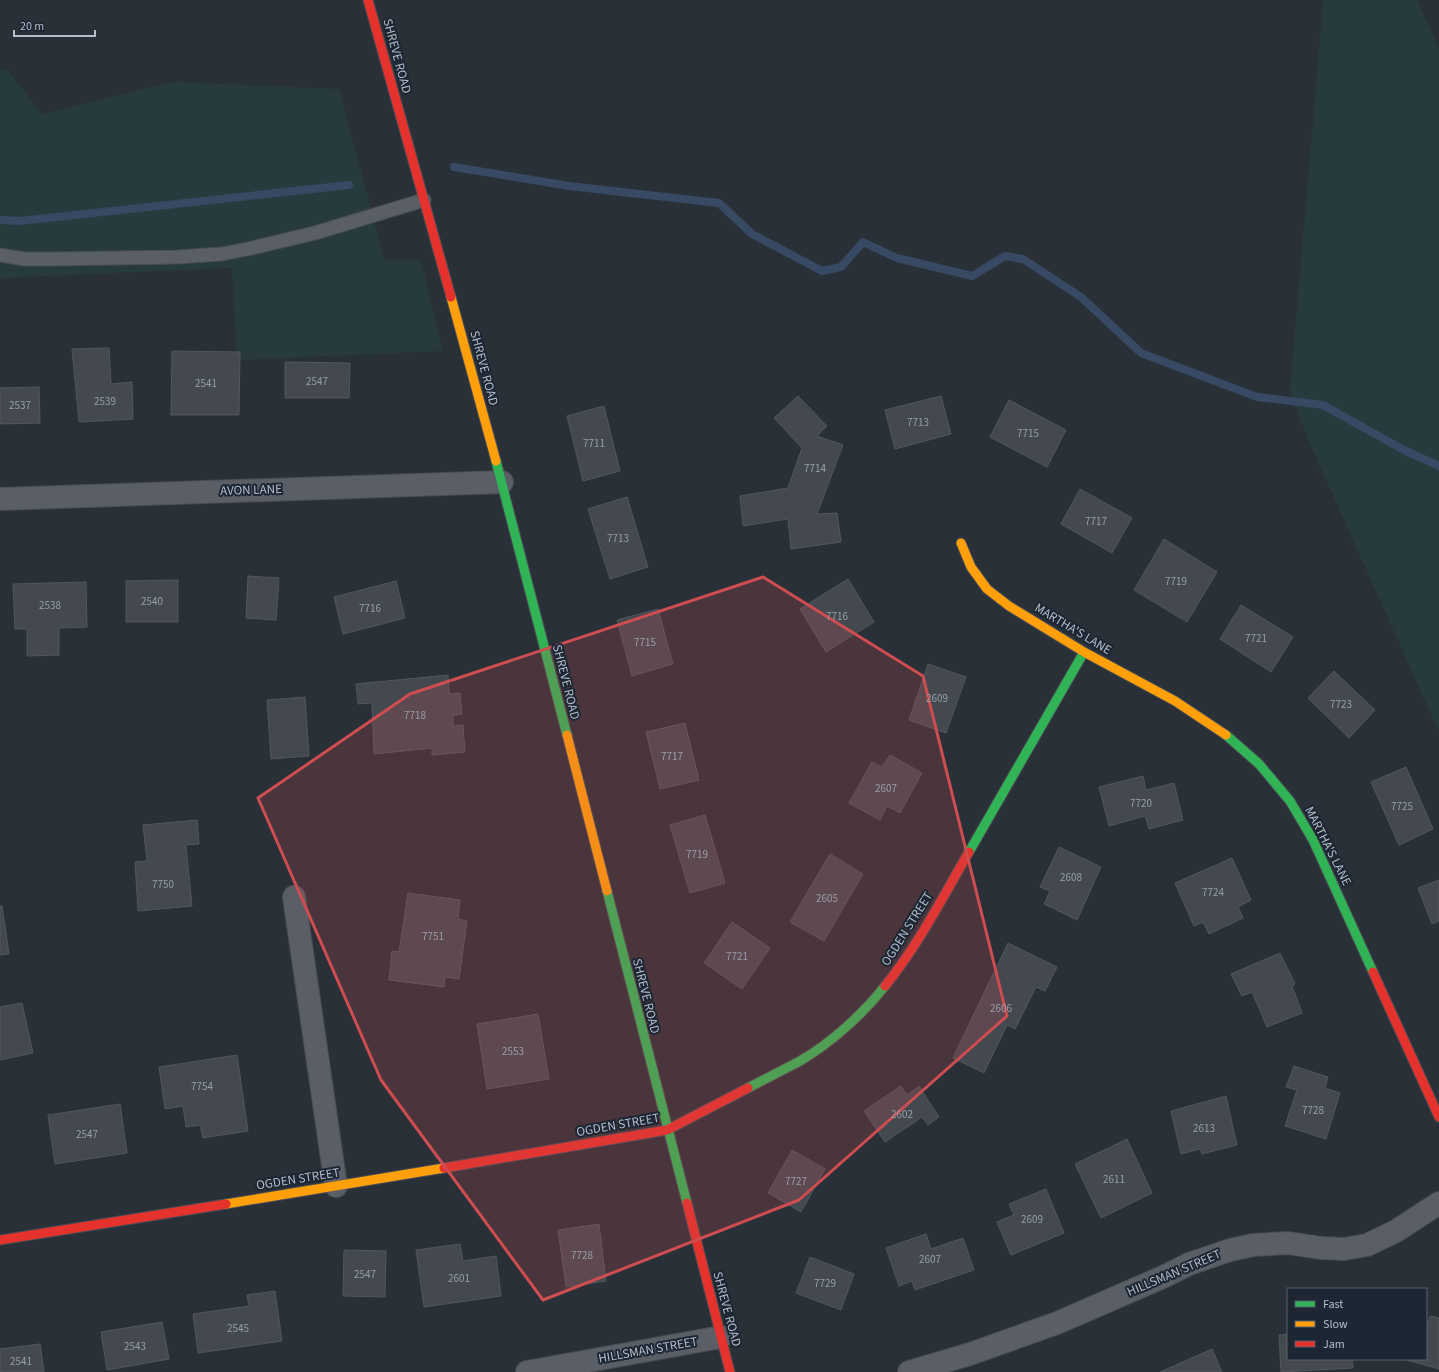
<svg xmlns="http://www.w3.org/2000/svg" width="1439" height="1372" font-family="'Source Sans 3',sans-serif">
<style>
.green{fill:#273a3e}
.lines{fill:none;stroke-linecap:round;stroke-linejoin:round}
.stream{stroke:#384963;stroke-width:8}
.building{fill:#444950;stroke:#52575f}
.lane-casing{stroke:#484c53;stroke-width:15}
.street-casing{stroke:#484c53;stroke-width:24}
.fast-casing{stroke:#484c53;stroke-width:11}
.slow-casing{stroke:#484c53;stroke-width:11}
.jam-casing{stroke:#484c53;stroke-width:11}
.lane{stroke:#5a5e66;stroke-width:13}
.street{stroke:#5a5e66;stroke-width:22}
.fast{stroke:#30b455;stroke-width:9}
.slow{stroke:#ff9f0a;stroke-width:9}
.jam{stroke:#e5322d;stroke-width:9}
.marked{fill:#ce4d50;fill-opacity:0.2;stroke:#ce4d50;stroke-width:3;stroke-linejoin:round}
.labels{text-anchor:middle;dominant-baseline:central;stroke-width:4;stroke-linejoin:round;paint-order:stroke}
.number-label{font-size:11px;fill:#989fab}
.street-label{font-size:13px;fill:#b4bcc9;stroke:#1d2633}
</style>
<rect width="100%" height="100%" fill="#2a3038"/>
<!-- green -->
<path class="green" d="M1323,0H1417L1439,48V732L1310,444L1290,393Z
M0,69L8,70L42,114L175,82L339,89L385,261L421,260L443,351L237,360L232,268L0,278Z"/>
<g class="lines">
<!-- stream -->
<path class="stream" d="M454,167L569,186L719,203L752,234L822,271L841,267L863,242L897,258L972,276L1005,256L1023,259L1081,297L1141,353L1257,397L1323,405L1404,450L1439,466
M0,220L20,221L349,185"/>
</g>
<!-- building -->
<path class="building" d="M109,348L111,384L132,382L133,419L79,422L72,349Z
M172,351L240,352L239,415H171Z
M285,362L350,363L349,398H285Z
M39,387L40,423L0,424V388Z
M798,396L827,426L817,436L843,445L817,514L837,513L841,542L791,549L788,519L743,526L740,496L788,488L802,448L774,418Z
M941,396L951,434L895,449L885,410Z
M1009,400L1066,430L1047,467L990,437Z
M604,406L620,471L583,481L567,416Z
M1080,489L1132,518L1112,553L1061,524Z
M627,497L648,567L610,579L588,509Z
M1164,539L1217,572L1187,622L1134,590Z
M248,576L279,578L276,620L246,618Z
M848,579L874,622L826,652L800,609Z
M178,580V622H126V581Z
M396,581L405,618L343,634L334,597Z
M86,582L87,627L59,628V655L27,656V629H15L13,584Z
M1241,605L1293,637L1271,672L1220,639Z
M658,609L673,664L632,676L617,620Z
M928,664L966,677L946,733L909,720Z
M1334,671L1375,710L1349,738L1308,698Z
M448,675L449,694L460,693L462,714L453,716V726L463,725L465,752L432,755V748L374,754L372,703L358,704L356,684Z
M305,697L309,756L271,759L267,700Z
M685,723L699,780L660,789L646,732Z
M890,755L922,773L900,813L887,806L880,820L849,803L872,762L882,767Z
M1406,767L1433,829L1399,845L1371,782Z
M1143,776L1146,790L1174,783L1183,820L1149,829L1145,816L1109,826L1099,787Z
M705,815L725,883L690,893L670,825Z
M197,820L199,844L186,845L192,906L138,911L135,862L147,861L143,825Z
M1059,847L1101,867L1077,920L1044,904L1050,891L1040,887Z
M830,854L863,874L824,941L790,922Z
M1232,858L1251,900L1238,907L1243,918L1209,934L1203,922L1194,926L1175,883Z
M1439,880V921L1432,924L1418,888Z
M408,893L460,900L458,919L467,921L459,979L445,977L444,987L389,980L392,951L399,952Z
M0,906H2L9,954L0,955Z
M732,922L770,948L742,989L704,963Z
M1008,943L1057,967L1045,991L1036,987L1015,1029L1007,1025L984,1073L953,1058Z
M1280,953L1295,984L1292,986L1302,1013L1267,1027L1252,992L1242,996L1231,974Z
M22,1003L33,1053L0,1060V1007Z
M538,1014L549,1079L487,1089L477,1024Z
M237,1055L248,1131L203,1138L200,1125L186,1127L183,1106L165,1109L159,1067Z
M1294,1066L1328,1077L1325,1088L1340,1093L1326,1139L1285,1126L1297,1090L1286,1087Z
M901,1086L907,1095L919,1086L939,1117L928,1125L922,1117L885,1142L864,1111Z
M1226,1096L1237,1145L1202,1154L1200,1149L1181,1154L1171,1111Z
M120,1104L127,1153L55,1164L48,1115Z
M1127,1139L1152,1193L1101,1218L1075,1164Z
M792,1150L825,1169L801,1212L768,1193Z
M1046,1189L1064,1233L1011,1255L997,1222L1014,1215L1009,1204Z
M599,1224L606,1281L566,1287L558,1230Z
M926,1234L931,1249L963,1238L974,1270L915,1290L912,1281L899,1286L886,1248Z
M460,1244L463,1261L496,1256L501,1296L424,1307L416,1250Z
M344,1250L386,1251L385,1297L343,1296Z
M810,1257L854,1274L841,1310L796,1293Z
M275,1291L282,1341L198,1353L193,1314L249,1306L247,1295Z
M1430,1316L1439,1318V1369L1403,1359H1426V1327L1427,1328Z
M162,1322L169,1359L107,1370L101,1332Z
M1288,1334V1359H1352L1353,1368L1281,1372L1279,1335Z
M40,1344L44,1372H0V1349Z
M1212,1349L1222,1372H1160Z"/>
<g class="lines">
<defs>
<path id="lane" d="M0,255L24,259H53L177,257L222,254L252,248L315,233L424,200"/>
<path id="street" d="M0,499L502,482
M294,897L336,1186
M527,1372L721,1337
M909,1372L970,1354L1057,1323L1163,1277L1189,1264L1230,1250L1253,1245L1288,1243L1321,1248L1344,1249L1367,1245L1396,1231L1439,1203"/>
<path id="fast" d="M496,461L567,735
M1226,735L1259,764L1290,801L1313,840L1373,972
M969,852L1084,652
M607,891L687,1203
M748,1088C765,1079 783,1070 800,1061C831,1043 863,1014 885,986"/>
<path id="slow" d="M451,297L496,461
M961,543L971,567L987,589L1009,606L1084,652L1175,701L1226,735
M567,735L607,891
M226,1204L444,1168"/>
<path id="jam" d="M368,0L451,297
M1373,972L1439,1117
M885,986C919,944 942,898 969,852
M444,1168L667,1130L748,1088
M687,1203L730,1372
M0,1240L226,1204"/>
</defs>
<!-- lane casing -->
<use href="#lane" class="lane-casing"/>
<!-- street casing -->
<use href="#street" class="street-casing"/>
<!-- fast casing -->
<use href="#fast" class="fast-casing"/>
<!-- slow casing -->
<use href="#slow" class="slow-casing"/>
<!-- jam casing -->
<use href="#jam" class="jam-casing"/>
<!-- lane -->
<use href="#lane" class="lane"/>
<!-- street -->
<use href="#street" class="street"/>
<!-- fast -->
<use href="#fast" class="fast"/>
<!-- slow -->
<use href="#slow" class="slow"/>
<!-- jam -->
<use href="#jam" class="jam"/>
</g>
<!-- marked area -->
<path class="marked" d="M763,577L923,676L1007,1016L799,1200L543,1300L381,1080L258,798L410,694Z"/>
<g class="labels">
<!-- number labels -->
<g class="number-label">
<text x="317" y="381">2547</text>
<text x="206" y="383">2541</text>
<text x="105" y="401">2539</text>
<text x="20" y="405">2537</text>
<text x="918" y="422">7713</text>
<text x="1028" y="433">7715</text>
<text x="594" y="443">7711</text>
<text x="815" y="468">7714</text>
<text x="1096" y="521">7717</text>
<text x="618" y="538">7713</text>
<text x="1176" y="581">7719</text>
<text x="152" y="601">2540</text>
<text x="50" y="605">2538</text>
<text x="370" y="608">7716</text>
<text x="837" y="616">7716</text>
<text x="1256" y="638">7721</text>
<text x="645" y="642">7715</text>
<text x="937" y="698">2609</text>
<text x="1341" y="704">7723</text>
<text x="415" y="715">7718</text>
<text x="672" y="756">7717</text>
<text x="886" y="788">2607</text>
<text x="1141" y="803">7720</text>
<text x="1402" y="806">7725</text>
<text x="697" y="854">7719</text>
<text x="1071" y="877">2608</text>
<text x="163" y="884">7750</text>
<text x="1213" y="892">7724</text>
<text x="827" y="898">2605</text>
<text x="433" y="936">7751</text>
<text x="737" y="956">7721</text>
<text x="1001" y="1008">2606</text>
<text x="513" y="1051">2553</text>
<text x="202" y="1086">7754</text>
<text x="1313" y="1110">7728</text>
<text x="902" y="1114">2602</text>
<text x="1204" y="1128">2613</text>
<text x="87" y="1134">2547</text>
<text x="1114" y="1179">2611</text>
<text x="796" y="1181">7727</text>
<text x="1032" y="1219">2609</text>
<text x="582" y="1255">7728</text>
<text x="930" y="1259">2607</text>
<text x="365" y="1274">2547</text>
<text x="459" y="1278">2601</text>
<text x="825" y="1283">7729</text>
<text x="238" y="1328">2545</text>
<text x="135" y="1346">2543</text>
<text x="21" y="1361">2541</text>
</g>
<!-- street labels -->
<g class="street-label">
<text transform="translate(397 56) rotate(75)">SHREVE ROAD</text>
<text transform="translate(484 368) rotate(75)">SHREVE ROAD</text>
<text transform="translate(251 490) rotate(-2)">AVON LANE</text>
<text transform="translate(1073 629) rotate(31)">MARTHA'S LANE</text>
<text transform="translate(566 682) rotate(76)">SHREVE ROAD</text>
<text transform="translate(1328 846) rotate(63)">MARTHA'S LANE</text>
<text transform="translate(907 929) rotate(-58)">OGDEN STREET</text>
<text transform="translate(646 996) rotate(76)">SHREVE ROAD</text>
<text transform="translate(618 1125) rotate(-10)">OGDEN STREET</text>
<text transform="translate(298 1179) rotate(-9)">OGDEN STREET</text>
<text transform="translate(1174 1273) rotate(-23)">HILLSMAN STREET</text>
<text transform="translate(727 1309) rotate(75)">SHREVE ROAD</text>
<text transform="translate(648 1350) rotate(-10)">HILLSMAN STREET</text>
</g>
</g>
<!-- legend -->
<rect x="1287" y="1288" width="140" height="72" fill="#1d2633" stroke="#59626f"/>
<rect x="1295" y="1301" width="20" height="6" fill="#30b455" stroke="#59626f"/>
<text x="1323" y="1308" font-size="12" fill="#b4bcc9">Fast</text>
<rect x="1295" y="1321" width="20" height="6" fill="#ff9f0a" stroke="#59626f"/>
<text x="1323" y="1328" font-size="12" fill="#b4bcc9">Slow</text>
<rect x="1295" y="1341" width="20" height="6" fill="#e5322d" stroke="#59626f"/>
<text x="1323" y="1348" font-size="12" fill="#b4bcc9">Jam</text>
<!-- scale -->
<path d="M14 30v6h81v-6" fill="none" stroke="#b4bcc9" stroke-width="2"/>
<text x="20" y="30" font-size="12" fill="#b4bcc9" stroke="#1d2633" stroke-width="3" paint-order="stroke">20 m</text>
</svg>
